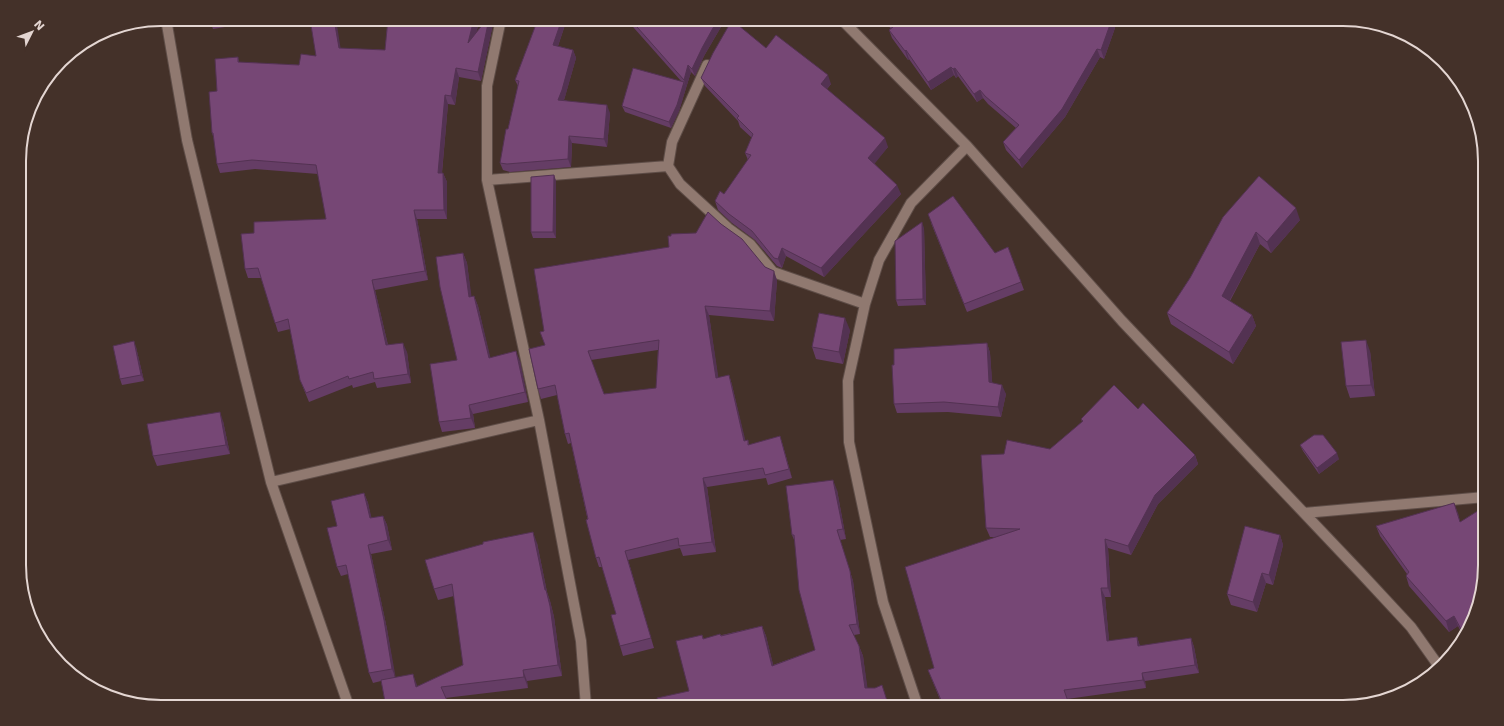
<svg xmlns="http://www.w3.org/2000/svg" width="1504" height="726" font-family="'DejaVu Sans',sans-serif">
<style>
.lines{fill:none;stroke-linecap:round;stroke-linejoin:round}
.minor-casing{stroke:#5e4d47;stroke-width:12}
.minor{stroke:#907970;stroke-width:10}
.wall{fill:#653d65;fill-rule:evenodd}
.shaded-wall{fill:#533252}
.building{fill:#764775;stroke:#533252;fill-rule:evenodd}
.rim{fill:none;stroke:#e4d6d2;stroke-width:2}
</style>
<rect width="100%" height="100%" fill="#443129"/>
<g class="lines">
<defs>
<path id="minor" d="M166,19L187,140L271,482L349,707
M501,19L487,86V180L539,420L581,641L586,707
M841,19L967,146L1122,321L1359,571L1411,627L1438,665
M707,65L672,142L668,166L680,184L728,228L750,244L773,272L865,304
M487,180L668,166
M271,482L539,420
M1304,513L1485,497
M918,707L883,602L849,442L848,381L865,304L879,260L911,203L967,146"/>
</defs>
<!-- minor casing -->
<use href="#minor" class="minor-casing"/>
<!-- minor -->
<use href="#minor" class="minor"/>
</g>
<!-- wall -->
<path class="wall" d="M209,19H249V23L213,29Z
M388,19H480L476,33L487,19H491L493,24L481,81L459,77L455,105L448,104L442,173H443L447,182V219H417L428,280L375,290L388,345L407,352L411,383L377,388L375,382L353,388L352,385L309,402L300,380L290,329L278,332L261,278H248L245,269L254,233L326,219L318,174L255,169L220,173L217,164L214,139L212,133L217,91L238,57L239,62L299,65L316,56L341,48L385,50Z
M538,19H567L558,46L573,50L576,58L564,100L610,113L607,147L572,143L571,167L510,172L503,170L500,163L518,86L515,80Z
M626,19H724L725,20L704,56L695,76L691,72L686,88V87V88L679,111L671,128L625,112L622,106L681,81Z
M883,19H1116L1115,28L1104,59L1100,57L1065,117L1022,168L1006,150L1003,142L1016,128L988,104L983,98L977,102L958,76L956,78L954,75L931,90L909,59L908,60L892,38L889,30L891,29Z
M766,48L831,84L827,89L888,147L874,163L901,194L824,277L786,256L782,268L777,266L755,240L732,223L718,210L715,201L724,194L748,160L745,153L752,138L740,127L738,121L705,86L701,78Z
M554,175L556,181V238H533L531,232Z
M1223,217L1300,220L1271,253L1260,244L1230,301L1252,315L1256,326L1233,364L1171,324L1167,313L1190,278Z
M931,223L995,253L1008,247L1024,290L967,312Z
M924,228L926,305L898,306L896,300Z
M463,253L467,263L471,297L474,296L478,306L490,358L520,361L528,402L473,414L475,428L442,432L439,422L457,360Z
M765,267L777,280L774,321L709,315L718,378L729,375L732,385L745,441L748,440L749,445L780,436L783,446L792,478L768,485L766,478L707,487L716,552L683,556L680,548L628,560L654,648L623,656L620,646L616,614L602,567H599L596,558L571,443L568,444L565,434L557,395L541,399L538,389L545,345ZM658,350L656,388L604,394L591,360Z
M850,330L843,364L816,359L812,347Z
M987,343L990,353L992,383L1006,394L1001,417L948,412L897,413L894,404Z
M136,347L144,381L122,385L120,379Z
M1370,351L1375,396L1350,398L1346,386Z
M1138,409L1195,455L1198,464L1158,504L1131,555L1108,548L1111,597H1105L1109,641L1137,637L1140,646L1191,638L1194,647L1199,673L1145,681L1146,688L1067,699L1070,707H943L928,670L934,668L997,537H990L986,528L1004,454L1050,449L1082,422L1081,419Z
M223,421L230,454L157,466L153,456Z
M1300,445L1339,459L1319,474L1303,451Z
M837,490L846,539L840,540L853,581L860,634L854,635L859,646L863,656L867,688L890,707L689,691L702,635L704,639L762,626L766,636L773,665L815,650L795,542L792,535Z
M364,493L368,503L371,518L383,516L387,525L392,550L371,554L387,629L395,678L418,686L463,665L454,596L438,600L434,589L537,543L547,592L550,601L554,617L562,676L527,681L528,688L445,698L449,707H386L381,681L373,683L369,673L348,574L341,576L337,567V526Z
M1458,513L1470,628L1463,636L1458,626L1449,632L1409,586L1406,576L1407,574L1380,536L1376,526Z
M1280,535L1283,545L1273,585L1266,583L1257,612L1231,605L1227,594Z"/>
<!-- shaded-wall -->
<path class="shaded-wall" d="M334,19H336L342,57L339,48Z
M474,19H480L471,52L468,43Z
M489,19H491L493,24L481,81L478,72Z
M562,19H567L556,52L553,45Z
M718,19H724L725,20L704,56L695,76L692,69L702,48Z
M1112,19H1116L1115,28L1104,59L1101,50Z
M1097,49L1100,57L1065,117L1022,168L1019,160Z
M573,50L576,58L565,97L561,107L558,100Z
M906,50L909,59L908,60L905,51Z
M688,65L691,72L686,88L684,80Z
M951,67L954,75L931,90L928,82Z
M456,68L459,77L455,105L451,96Z
M955,68L958,76L956,78L953,69Z
M828,75L831,84L824,92L821,84Z
M684,82L686,88L679,111L671,128L669,122Z
M980,90L983,98L977,102L974,94Z
M445,95L448,104L441,182L438,173Z
M607,105L610,113L607,147L604,139Z
M569,136L572,143L571,167L568,159Z
M885,138L888,147L872,167L868,158Z
M443,173L447,182V219L444,210Z
M554,175L556,181V238L553,232Z
M897,185L901,194L824,277L821,268Z
M1296,208L1300,220L1271,253L1267,242Z
M414,210L417,219L428,280L425,271Z
M922,222L924,228L926,305L923,299Z
M1256,232L1260,244L1226,307L1222,296Z
M782,248L786,256L782,268L778,259Z
M463,253L467,263L473,307L469,297Z
M774,271L777,280L774,321L770,311Z
M372,280L375,290L390,354L386,345Z
M474,296L478,306L493,368L489,358Z
M705,306L709,315L720,388L716,378Z
M1252,315L1256,326L1233,364L1229,352Z
M845,318L850,330L843,364L839,352Z
M1366,340L1370,351L1375,396L1371,385Z
M134,341L136,347L144,381L141,375Z
M403,343L407,352L411,383L408,374Z
M987,343L990,353L993,392L989,382Z
M516,351L520,361L528,402L525,392Z
M729,375L732,385L748,451L744,441Z
M1002,385L1006,394L1001,417L998,407Z
M469,405L473,414L475,428L471,418Z
M220,412L223,421L230,454L226,445Z
M780,436L783,446L792,478L789,469Z
M1337,453L1339,459L1319,474L1317,468Z
M1195,455L1198,464L1158,504L1131,555L1128,546L1155,495Z
M703,478L707,487L716,552L712,542Z
M833,480L837,490L846,539L843,529Z
M364,493L368,503L374,528L370,518Z
M1454,503L1458,513L1463,533L1460,522Z
M383,516L387,525L392,550L388,540Z
M837,530L853,581L860,634L857,624Z
M533,532L537,543L547,592L550,601L554,617L562,676L558,665L545,590Z
M1280,535L1283,545L1273,585L1269,575Z
M1105,539L1108,548L1111,597L1108,588Z
M368,545L371,554L387,629L396,679L392,669Z
M625,551L628,560L654,648L651,638Z
M1262,573L1266,583L1257,612L1253,602Z
M1101,588L1105,597L1110,650L1107,641Z
M1454,616L1458,626L1449,632L1446,621Z
M762,626L766,636L776,676L772,666Z
M1137,637L1140,646H1138Z
M1191,638L1194,647L1199,673L1195,665Z
M859,646L863,656L869,698L865,688Z
M523,670L527,681L528,688L524,677Z
M1142,673L1145,681L1146,688L1143,680Z
M413,674L417,685L420,698L416,687Z"/>
<!-- building -->
<path class="building" d="M310,19H334L339,48L385,50L388,19H474L468,43L487,19H489L478,72L456,68L451,96L445,95L438,173H443L444,210H414L425,271L372,280L386,345L403,343L408,374L374,379L373,372L349,379L348,376L306,393L300,380L288,319L275,323L258,268L245,269L241,234L254,233V222L326,219L316,165L252,160L217,164L213,133H212L209,92L217,91L215,59L238,57V62L299,65L301,54L316,56Z
M538,19H562L553,45L573,50L562,90L558,100L607,105L604,139L569,136L568,159L507,164L500,163L506,129H508L519,81L515,80Z
M630,19H718L702,48L692,69L688,65L684,80Z
M887,19H1112L1101,50L1097,49L1062,109L1019,160L1003,142L1019,125L985,96L980,90L974,94L955,68L953,69L951,67L928,82L906,50L905,51L889,30L893,27Z
M732,20L766,48L776,35L828,75L821,84L885,138L868,158L897,185L821,268L782,248L778,259L774,258L752,231L729,214L715,201L720,191L724,194L751,155L745,153L753,134L737,118L739,116L701,78L713,53Z
M633,68L684,82L677,105L669,122L622,106Z
M554,175L553,232H531V177Z
M1259,176L1296,208L1267,242L1256,232L1222,296L1252,315L1229,352L1167,313L1190,278L1223,217Z
M953,196L995,253L1008,247L1021,282L964,304L928,214Z
M708,212L721,224L742,239L765,267L774,271L770,311L705,306L716,378L729,375L744,441L748,440V445L780,436L789,469L765,475L763,468L703,478L712,542L679,546L678,538L625,551L651,638L620,646L611,615L616,614L599,557L596,558L586,520L588,519L569,433L565,434L555,385L538,389L529,349L545,345L540,332L544,331L534,269L669,247L668,236H671V234L696,233ZM659,340L656,388L604,394L588,351Z
M922,222L923,299L896,300L895,241Z
M463,253L469,297L474,296L489,358L516,351L525,392L469,405L471,418L439,422L430,364L457,360L440,287L436,257Z
M819,313L845,318L839,352L812,347Z
M1366,340L1371,385L1346,386L1341,342Z
M134,341L141,375L120,379L113,346Z
M987,343L989,382L1002,385L998,407L944,402L894,404L892,365H894V349Z
M1114,385L1138,409L1143,403L1195,455L1155,495L1128,546L1105,539L1108,588H1101L1107,641L1137,637L1138,646L1191,638L1195,665L1142,673L1143,680L1064,690L1070,707H944L928,670L934,668L905,567L1020,529L986,528L981,455L1004,454L1007,440L1050,449L1083,421L1081,419Z
M220,412L226,445L153,456L147,424Z
M1314,435H1323L1337,453L1317,468L1300,445Z
M833,480L843,529L837,530L850,571L857,624L849,625L859,646L865,688H875L882,685L889,707H659L657,698L689,691L676,641L702,635L703,639L720,634L721,636L762,626L772,666L815,650L799,590L794,535H792L786,486Z
M364,493L370,518L383,516L388,540L368,545L384,620L392,669L369,673L346,565L337,567L327,528L337,526L331,501Z
M1454,503L1460,522L1484,507L1485,508V565L1470,628L1464,635L1454,616L1446,621L1406,576L1409,572L1376,526Z
M1245,526L1280,535L1269,575L1262,573L1253,602L1227,594Z
M533,532L545,590H546L550,606L558,665L523,670L524,677L441,687L449,705L440,707H386L381,680L413,674L416,687L463,665L452,584L434,589L425,560L483,544V542Z"/>
<!-- crop -->
<path d="M0 0H1504V726H0ZM161 26H1343A135 135 0 0 1 1478 161V565A135 135 0 0 1 1343 700H161A135 135 0 0 1 26 565V161A135 135 0 0 1 161 26Z" fill="#443129" fill-rule="evenodd"/>
<path class="rim" d="M161 26H1343A135 135 0 0 1 1478 161V565A135 135 0 0 1 1343 700H161A135 135 0 0 1 26 565V161A135 135 0 0 1 161 26Z"/>
<!-- north arrow -->
<g transform="translate(32 32) rotate(48)" stroke="#443129" stroke-width="3" paint-order="stroke">
<path d="M0-3L7 15L0 10L-7 15Z" fill="#e4d6d2"/>
<text y="-6" font-size="11" font-weight="bold" text-anchor="middle" fill="#e4d6d2">N</text>
</g>
</svg>
